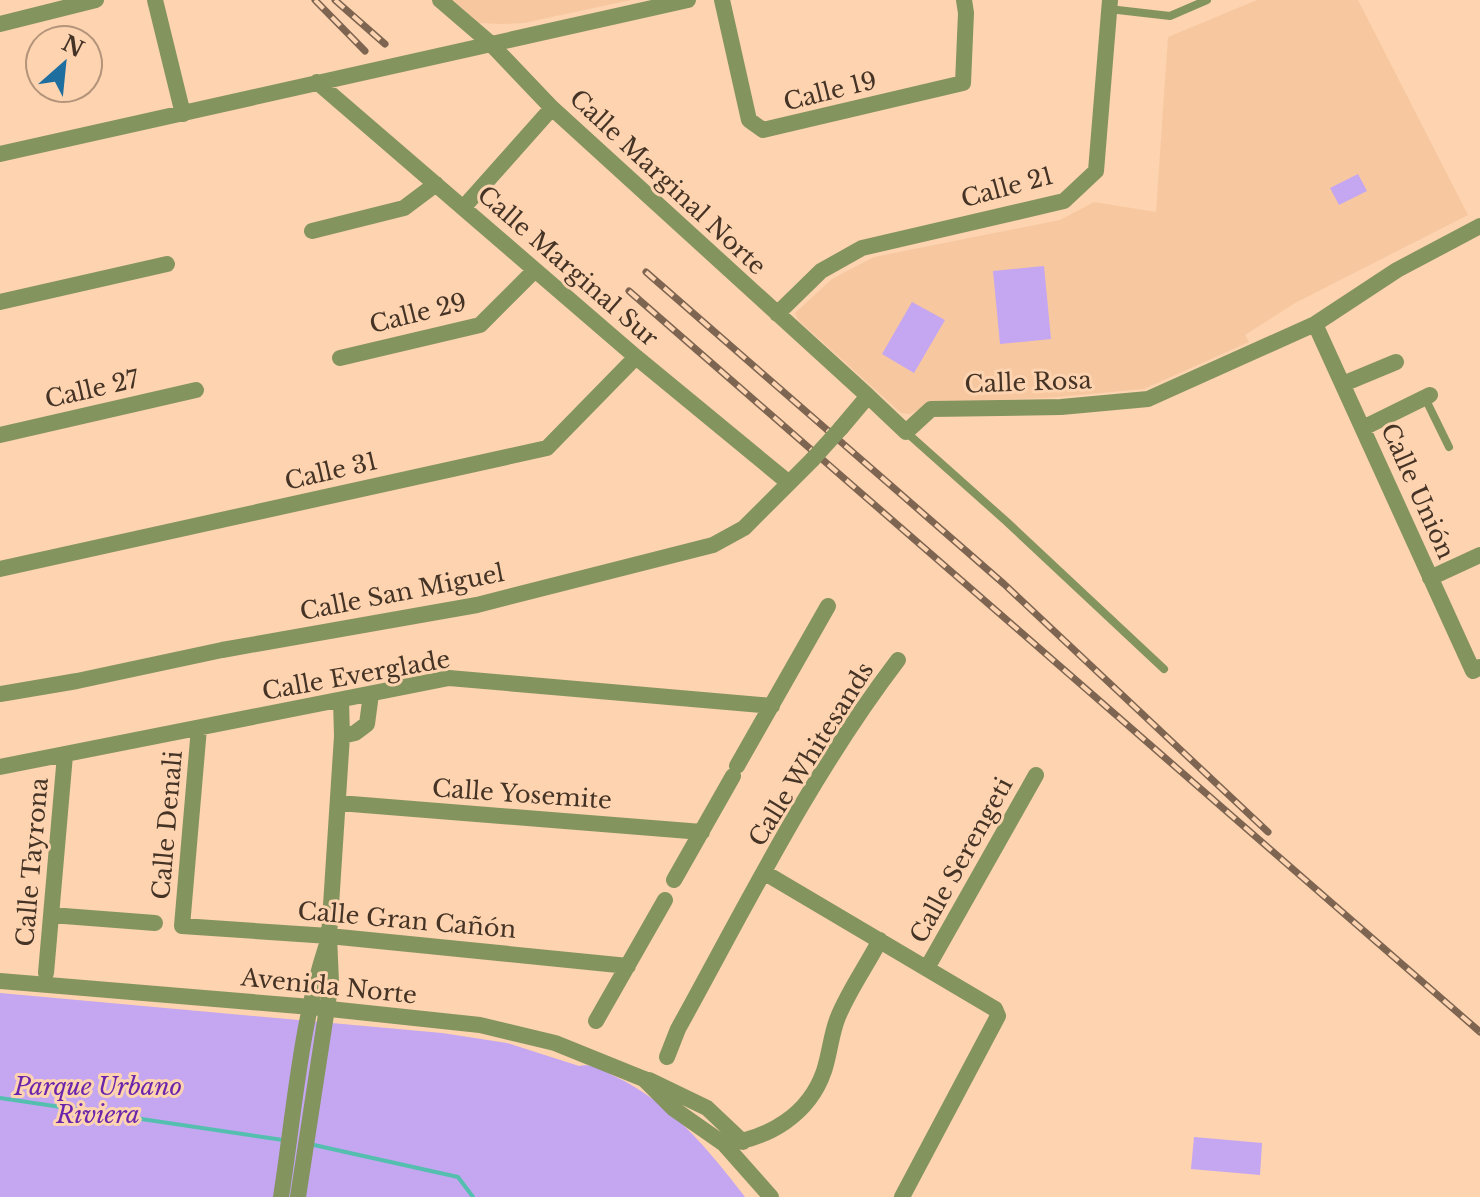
<svg xmlns="http://www.w3.org/2000/svg" width="1480" height="1197" font-family="'Libre Baskerville',serif">
<style>
.built{fill:#f7c8a0}
.green{fill:#c4a6f1}
.lines{fill:none;stroke-linecap:round;stroke-linejoin:round}
.stream{stroke:#55bfaf;stroke-width:4}
.service{stroke:#84945f;stroke-width:8}
.minor{stroke:#84945f;stroke-width:16}
.tertiary{stroke:#84945f;stroke-width:16}
.rail-casing{stroke:#7e6551;stroke-width:7}
.rail{stroke:#fdd3b0;stroke-width:4;stroke-dasharray:12;stroke-linecap:butt}
.minor-bridge{stroke:#84945f;stroke-width:16}
.labels{text-anchor:middle;dominant-baseline:central;stroke-width:6;stroke-linejoin:round;paint-order:stroke}
.street-label{font-size:24px;fill:#453426;stroke:#fdd3b0}
.park-label{font-size:24px;font-style:italic;fill:#6a25ac;stroke:#fdd3b0}
</style>
<rect width="100%" height="100%" fill="#fdd3b0"/>
<!-- built -->
<path class="built" d="M453,0H631L524,23L502,24L479,23Z
M1257,0H1358L1468,215L1295,303L1245,335L1249,342L1144,389L1046,398L931,403L910,414L901,413L798,320L795,313L832,279L874,257L1060,220L1094,202L1156,212L1168,37Z"/>
<!-- green -->
<path class="green" d="M1358,174L1367,191L1339,205L1330,188Z
M1044,266L1051,339L1000,344L993,271Z
M912,302L945,320L914,373L882,354Z
M0,993L442,1033L507,1043L579,1066C592,1063 602,1070 614,1076C670,1102 708,1149 745,1197H0Z
M1194,1137L1262,1143L1260,1175L1191,1169Z"/>
<g class="lines">
<!-- stream -->
<path class="stream" d="M0,1098L283,1140
M314,1145L458,1177L473,1197"/>
<!-- service -->
<path class="service" d="M1109,9L1170,16L1207,0
M1425,398L1449,447
M906,432L1007,522L1164,669"/>
<!-- minor -->
<path class="minor" d="M155,0L183,114
M440,0L490,43L552,108L868,396
M722,0L749,120L763,130L963,83L966,13L964,0
M0,24L96,0
M317,82L636,357L789,483
M0,154L688,0
M463,208L552,108
M312,231L404,208L436,184
M0,302L167,264
M777,314L821,271L862,248L1064,201L1096,171L1110,0
M1315,324L1473,671L1480,667
M340,358L480,325L535,270
M1343,384L1396,362
M841,428L868,396L906,432L931,409L1061,407L1148,399L1315,324L1397,270L1480,226
M1363,428L1430,395
M0,435L196,390
M0,569L547,448L636,357
M1430,578L1480,555
M0,694L77,681L222,650L477,605L713,545L744,528L813,459
M199,728L182,926L329,936L628,966
M342,736L355,733L367,724L371,694
M737,766L828,606
M0,767L449,678L772,706
M339,803L702,832
M765,873L995,1009L998,1016L902,1197
M674,880L733,776
M51,915L155,923
M927,968L1036,775
M46,973L65,755
M596,1021L665,900
M667,1057L678,1029C747,904 811,774 898,660
M644,1079L674,1109L724,1144L771,1197
M649,1080L707,1108L743,1142
M724,1144C768,1139 809,1115 824,1071C830,1053 831,1034 838,1017C849,990 867,965 880,940
M281,1197C294,1114 300,1027 326,947
M298,1197L331,982L329,936L342,736L341,700"/>
<!-- tertiary -->
<path class="tertiary" d="M0,981L311,1007L480,1025L555,1043L644,1079"/>
<defs>
<path id="rail" d="M315,0L365,51
M335,0L385,44
M646,272L1004,584L1268,832
M629,291L1480,1032"/>
</defs>
<!-- rail casing -->
<use href="#rail" class="rail-casing"/>
<!-- rail -->
<use href="#rail" class="rail"/>
<!-- minor-bridge -->
<path class="minor-bridge" d="M813,459L841,428"/>
</g>
<g class="labels">
<!-- street labels -->
<g class="street-label">
<text transform="translate(830 91) rotate(-14)">Calle 19</text>
<text transform="translate(668 182) rotate(43)">Calle Marginal Norte</text>
<text transform="translate(1007 187) rotate(-15)">Calle 21</text>
<text transform="translate(568 266) rotate(41)">Calle Marginal Sur</text>
<text transform="translate(418 313) rotate(-14)">Calle 29</text>
<text transform="translate(1028 382) rotate(-2)">Calle Rosa</text>
<text transform="translate(92 389) rotate(-13)">Calle 27</text>
<text transform="translate(331 471) rotate(-13)">Calle 31</text>
<text transform="translate(1418 491) rotate(66)">Calle Unión</text>
<text transform="translate(402 592) rotate(-11)">Calle San Miguel</text>
<text transform="translate(356 675) rotate(-10)">Calle Everglade</text>
<text transform="translate(811 754) rotate(-58)">Calle Whitesands</text>
<text transform="translate(522 794) rotate(4)">Calle Yosemite</text>
<text transform="translate(167 825) rotate(-85)">Calle Denali</text>
<text transform="translate(961 860) rotate(-61)">Calle Serengeti</text>
<text transform="translate(32 862) rotate(-85)">Calle Tayrona</text>
<text transform="translate(407 920) rotate(5)">Calle Gran Cañón</text>
<text transform="translate(329 986) rotate(6)">Avenida Norte</text>
</g>
<!-- park labels -->
<g class="park-label">
<text x="98" y="1086">Parque Urbano<tspan x="98" dy="28">Riviera</tspan></text>
</g>
</g>
<!-- north arrow -->
<g transform="translate(64 64) rotate(27)"><circle r="38" fill="#fdd3b0" stroke="#b39379" stroke-width="2"/>
<path d="M0-6L14 30L0 20L-14 30Z" fill="#1f6ea0"/>
<text y="-12" font-size="22" font-weight="bold" text-anchor="middle" fill="#453426">N</text>
</g>
</svg>
